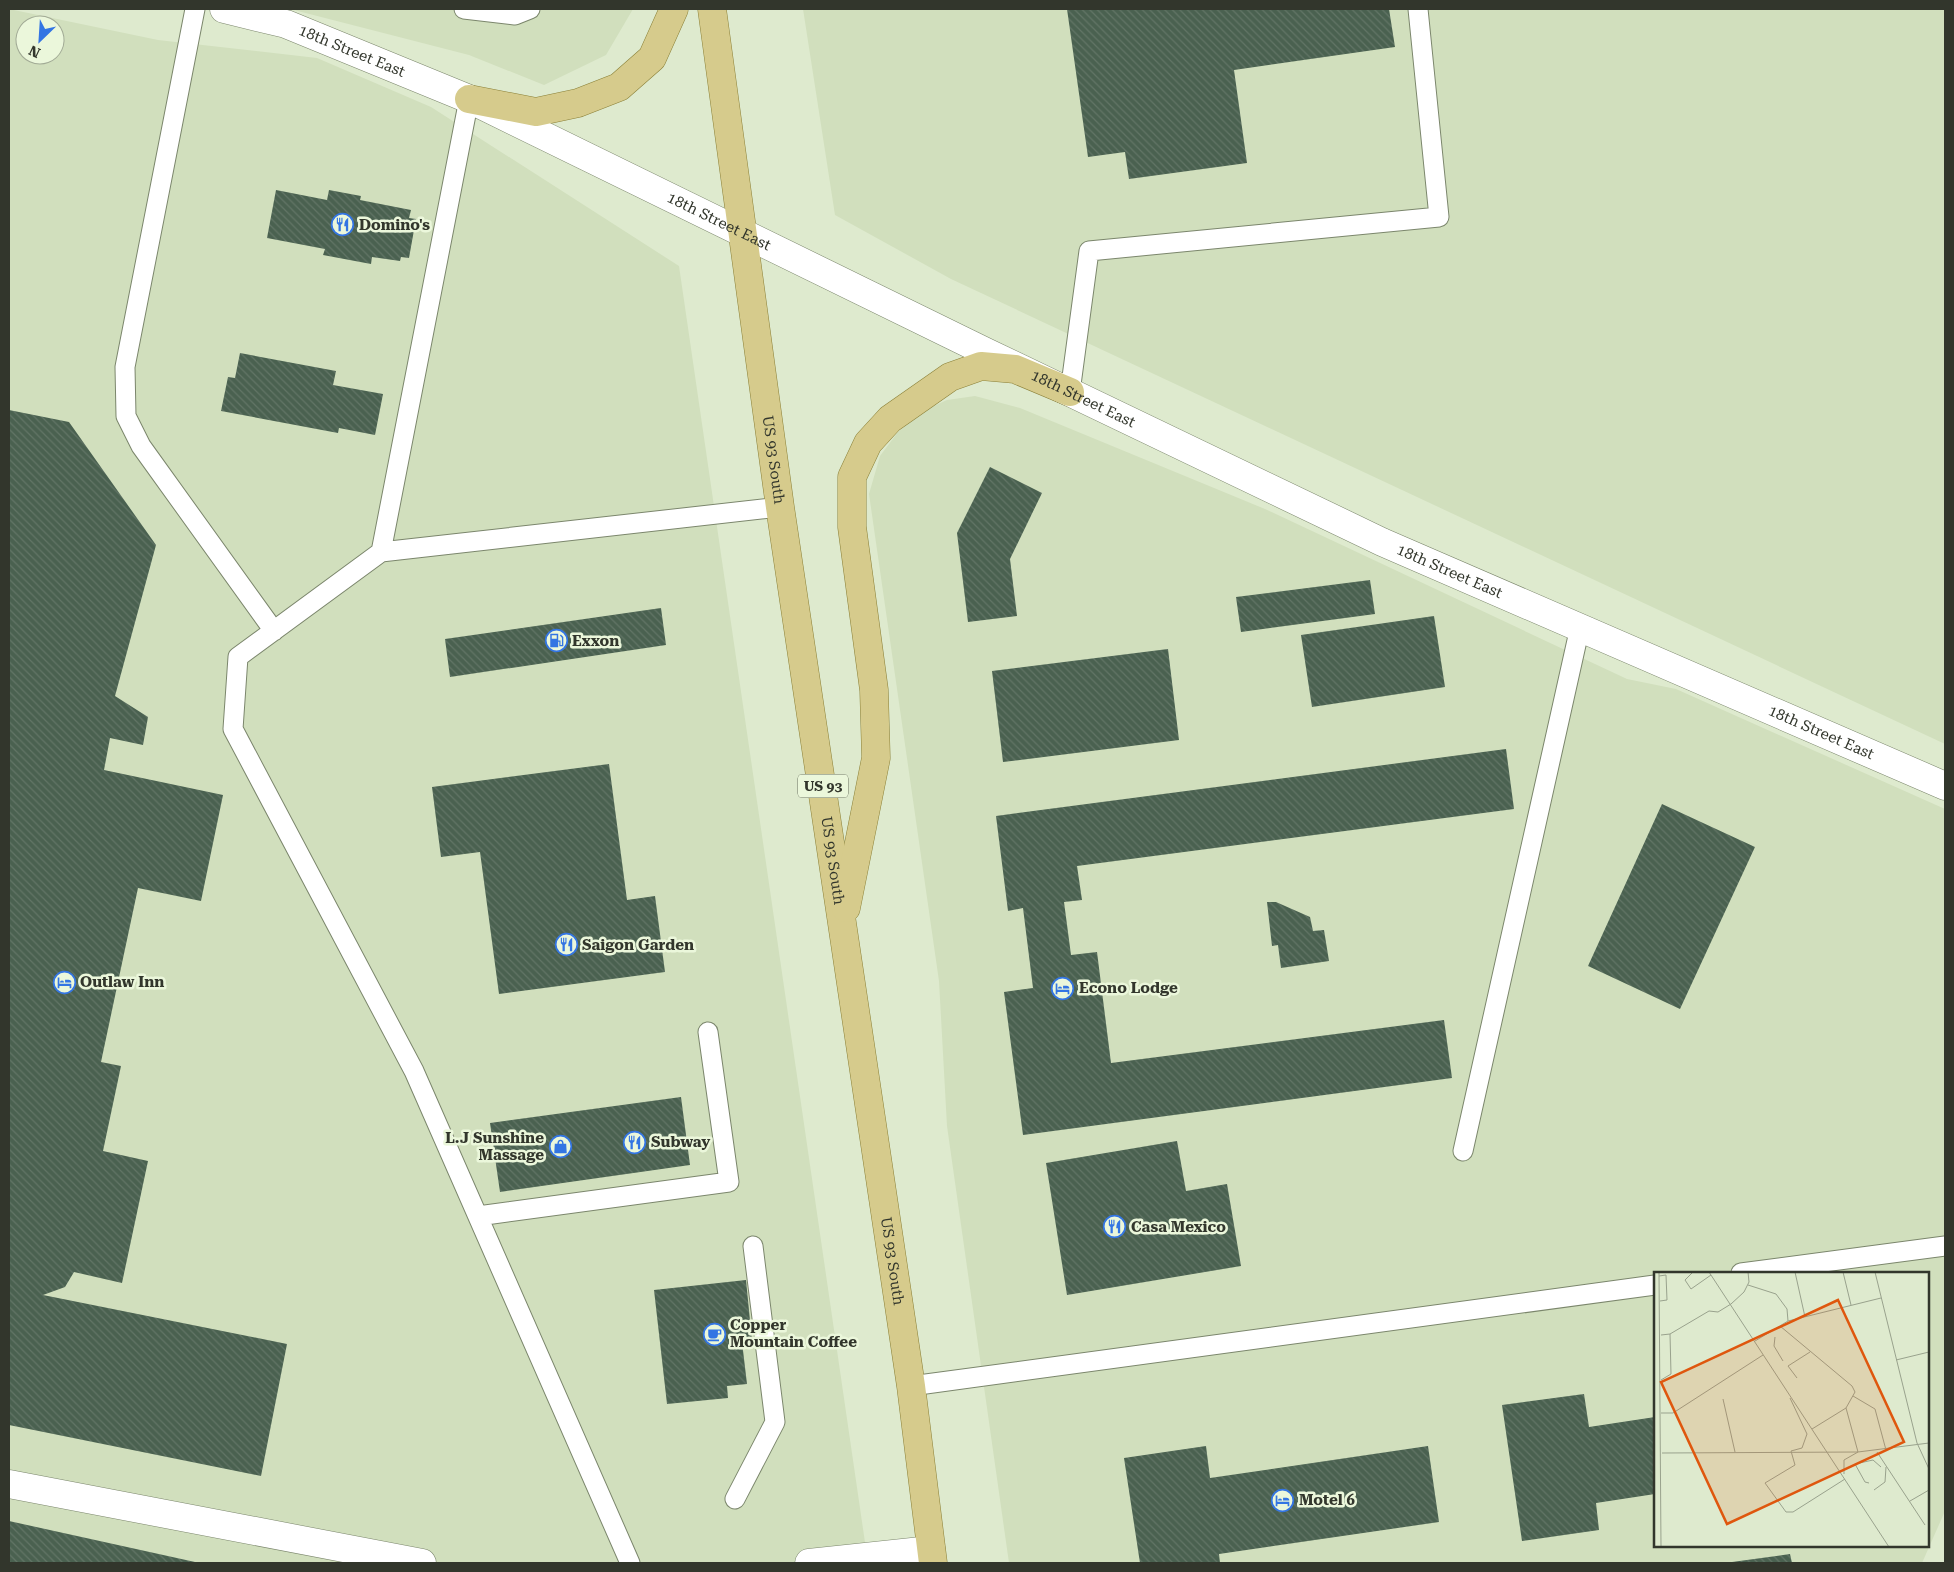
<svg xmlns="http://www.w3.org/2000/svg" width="1954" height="1572" font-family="'Roboto Serif',serif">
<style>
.built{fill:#d1dfbd;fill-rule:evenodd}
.building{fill:url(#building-back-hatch)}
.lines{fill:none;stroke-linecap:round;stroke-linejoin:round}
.service-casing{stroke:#7b866c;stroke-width:21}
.minor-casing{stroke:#7b866c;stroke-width:29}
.tertiary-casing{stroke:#7b866c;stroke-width:29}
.primary-casing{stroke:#8b8038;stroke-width:29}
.service{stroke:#fff;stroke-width:19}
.minor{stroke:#fff;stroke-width:28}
.tertiary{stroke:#fff;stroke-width:28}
.primary{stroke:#d6cb8c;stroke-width:28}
.labels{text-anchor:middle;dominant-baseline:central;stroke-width:5;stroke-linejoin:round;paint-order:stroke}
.shield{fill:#ebf7db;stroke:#6a7060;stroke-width:1}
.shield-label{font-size:14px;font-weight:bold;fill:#32362c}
.street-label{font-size:15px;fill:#32362c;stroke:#ebf7db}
.poi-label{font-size:15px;font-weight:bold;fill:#32362c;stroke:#ebf7db;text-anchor:start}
.inset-road{fill:none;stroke:#99a28d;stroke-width:1}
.view{fill:#df570e;fill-opacity:0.15;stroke:#df570e;stroke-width:2.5}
.inset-edge{fill:none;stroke:#32362c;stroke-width:2.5}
</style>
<defs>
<pattern id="building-back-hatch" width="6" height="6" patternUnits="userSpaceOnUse" patternTransform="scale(1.25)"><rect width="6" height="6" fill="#4a6150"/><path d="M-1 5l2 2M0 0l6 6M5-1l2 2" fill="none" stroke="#627566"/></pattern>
</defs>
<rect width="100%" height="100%" fill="#deeace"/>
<!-- built -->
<path class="built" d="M9,9L158,40L317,58L431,107L679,266L868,1563H9ZM25,25H55V55H25Z
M290,9H633L606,55L544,85L469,55Z
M803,9H1945V744L951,279L835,215Z
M975,396L1020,408L1265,509L1627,679L1676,689L1945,809V1511L1922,1563H1009L947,1126L939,981L869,494L880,456L898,432L925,410L947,400ZM1655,1273H1928V1546H1655Z"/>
<!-- building -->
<path class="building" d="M1067,9H1389L1395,47L1234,70L1247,163L1129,179L1125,152L1088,157Z
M276,190L327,200L329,190L361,196L360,200L411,210L409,218L416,219L409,258L401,257L400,261L372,257L371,264L323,255L325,249L267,238Z
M240,353L336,371L333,385L383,394L375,435L339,428L338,433L221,411L228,377L235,378Z
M9,410L69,422L156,545L115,696L148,717L143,745L110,738L104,770L223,795L201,901L138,888L101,1062L121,1066L103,1151L148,1161L122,1283L74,1272L65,1287L43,1295L287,1344L261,1476L9,1425Z
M990,467L1042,493L1010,559L1017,616L968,622L957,533Z
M1370,580L1375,614L1241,632L1236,597Z
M661,608L666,645L450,677L445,639Z
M1434,616L1445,687L1312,707L1301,635Z
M1168,649L1179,740L1003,762L992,671Z
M1506,749L1514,809L1077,866L1082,900L1064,902L1071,955L1097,952L1111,1063L1444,1020L1452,1078L1023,1135L1004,992L1033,988L1023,908L1008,911L996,816Z
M609,764L627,900L655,896L665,972L499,994L480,852L441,857L432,787Z
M1662,804L1755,847L1680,1009L1588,966Z
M1267,902H1276L1310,917L1313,931L1324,930L1329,961L1281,968L1278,945L1272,946Z
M681,1097L690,1165L500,1192L490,1123Z
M1177,1141L1186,1191L1227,1184L1241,1266L1067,1295L1046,1163Z
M746,1280L752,1341L742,1342L747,1384L727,1386L728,1398L667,1404L654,1290Z
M1584,1394L1589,1427L1655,1417V1494L1596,1503L1599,1530L1522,1541L1502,1405Z
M1206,1446L1210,1478L1428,1446L1439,1522L1219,1554L1220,1563H1140L1124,1458Z
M9,1521L195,1562V1563H9Z
M1790,1554L1792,1563H1732V1562Z"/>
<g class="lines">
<defs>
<path id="service" d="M195,9L125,367L126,416L141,446L274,631
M464,9L515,15L530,9
M1070,392L1089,251L1439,217L1418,9
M381,552L469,99
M1463,1151L1580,627
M478,1216L729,1182L708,1032
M1741,1273L1945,1246
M911,1386L1655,1285
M735,1499L775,1422L753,1246
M630,1563L414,1071L233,729L238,657L381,552L780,507"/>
<path id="minor" d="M9,1484L422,1563
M809,1563L931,1550"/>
<g id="tertiary">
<path id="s1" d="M224,9L286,24L469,99L986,352L1382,542L1945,786"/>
</g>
<g id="primary">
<path id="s2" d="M712,9L780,507L911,1386L933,1563"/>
<path d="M469,99L536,112L578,103L619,87L652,58L674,9"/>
<path d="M846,908L876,758L874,690L852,527V477L868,443L890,419L950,377L981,366L1015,369L1070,392"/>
</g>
</defs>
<!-- service casing -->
<use href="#service" class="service-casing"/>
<!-- minor casing -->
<use href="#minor" class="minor-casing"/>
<!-- tertiary casing -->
<use href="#tertiary" class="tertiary-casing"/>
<!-- primary casing -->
<use href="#primary" class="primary-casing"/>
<!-- service -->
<use href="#service" class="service"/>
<!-- minor -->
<use href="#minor" class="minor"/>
<!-- tertiary -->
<use href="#tertiary" class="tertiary"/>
<!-- primary -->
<use href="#primary" class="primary"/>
</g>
<!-- icons -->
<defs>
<symbol id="restaurant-ring" viewBox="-11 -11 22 22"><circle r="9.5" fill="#ebf7db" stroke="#3375e3" stroke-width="1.5"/><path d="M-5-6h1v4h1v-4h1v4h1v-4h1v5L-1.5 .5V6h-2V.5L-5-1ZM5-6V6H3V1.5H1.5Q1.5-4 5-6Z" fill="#3375e3"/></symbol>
<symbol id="fuel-ring" viewBox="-11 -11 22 22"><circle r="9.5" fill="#ebf7db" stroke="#3375e3" stroke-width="1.5"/><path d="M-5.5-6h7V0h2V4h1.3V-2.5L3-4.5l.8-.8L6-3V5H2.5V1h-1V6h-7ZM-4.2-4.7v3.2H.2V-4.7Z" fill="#3375e3"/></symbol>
<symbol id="hotel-ring" viewBox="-11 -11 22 22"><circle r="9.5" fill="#ebf7db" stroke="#3375e3" stroke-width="1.5"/><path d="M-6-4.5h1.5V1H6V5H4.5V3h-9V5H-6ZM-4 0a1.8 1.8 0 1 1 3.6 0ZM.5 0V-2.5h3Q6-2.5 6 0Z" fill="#3375e3"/></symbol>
<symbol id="shop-ring" viewBox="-11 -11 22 22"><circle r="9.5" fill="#ebf7db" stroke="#3375e3" stroke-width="1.5"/><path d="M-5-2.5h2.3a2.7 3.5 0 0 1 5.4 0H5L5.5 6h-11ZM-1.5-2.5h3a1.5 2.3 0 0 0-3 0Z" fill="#3375e3"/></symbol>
<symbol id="cafe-ring" viewBox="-11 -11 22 22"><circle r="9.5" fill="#ebf7db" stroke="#3375e3" stroke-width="1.5"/><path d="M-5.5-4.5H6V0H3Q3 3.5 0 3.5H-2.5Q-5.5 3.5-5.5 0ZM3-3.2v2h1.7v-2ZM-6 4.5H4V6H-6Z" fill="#3375e3"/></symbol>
</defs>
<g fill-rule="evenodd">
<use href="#restaurant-ring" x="330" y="212" width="25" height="25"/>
<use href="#fuel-ring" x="544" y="628" width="25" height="25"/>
<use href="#restaurant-ring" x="554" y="932" width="25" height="25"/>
<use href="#hotel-ring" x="52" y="970" width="25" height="25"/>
<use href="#hotel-ring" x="1050" y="976" width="25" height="25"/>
<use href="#restaurant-ring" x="622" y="1130" width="25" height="25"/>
<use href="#shop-ring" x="548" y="1134" width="25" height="25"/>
<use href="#restaurant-ring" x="1102" y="1214" width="25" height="25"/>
<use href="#cafe-ring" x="702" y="1322" width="25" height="25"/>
<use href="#hotel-ring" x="1270" y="1488" width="25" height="25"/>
</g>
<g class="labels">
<!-- shield labels -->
<rect class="shield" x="798" y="774.5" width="50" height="23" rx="4"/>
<g class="shield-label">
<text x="823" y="786">US 93</text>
</g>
<!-- street labels -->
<g class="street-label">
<text stroke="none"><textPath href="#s1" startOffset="135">18th Street East</textPath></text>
<text stroke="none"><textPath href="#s1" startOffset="540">18th Street East</textPath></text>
<text stroke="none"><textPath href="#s1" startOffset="945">18th Street East</textPath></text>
<text stroke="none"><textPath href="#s2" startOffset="455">US 93 South</textPath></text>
<text stroke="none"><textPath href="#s1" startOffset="1350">18th Street East</textPath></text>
<text stroke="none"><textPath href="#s1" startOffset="1755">18th Street East</textPath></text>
<text stroke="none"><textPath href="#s2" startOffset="860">US 93 South</textPath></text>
<text stroke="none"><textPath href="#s2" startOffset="1265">US 93 South</textPath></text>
</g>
<!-- poi labels -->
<g class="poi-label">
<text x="359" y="225">Domino's</text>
<text x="572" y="641">Exxon</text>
<text x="582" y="945">Saigon Garden</text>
<text x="80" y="982">Outlaw Inn</text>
<text x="1079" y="988">Econo Lodge</text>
<text x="544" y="1138" text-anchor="end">L.J Sunshine<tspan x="544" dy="17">Massage</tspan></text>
<text x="651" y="1142">Subway</text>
<text x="1131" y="1227">Casa Mexico</text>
<text x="730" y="1325">Copper<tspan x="730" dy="17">Mountain Coffee</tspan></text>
<text x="1299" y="1500">Motel 6</text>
</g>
</g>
<!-- overview -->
<g transform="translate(1654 1272)">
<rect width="275" height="275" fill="#deeace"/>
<path class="inset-road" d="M5,0L7,275M39,0L31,8L37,17L57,3M55,0L235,275M141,0L151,45M189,0L197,33M221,0L263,171L275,197M5,4L12,3L13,28L6,29M94,13L122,22L133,37L134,49M126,54L198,114L201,120L192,136L158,157M7,63L16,62L55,39L64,40L77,32L90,20L95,10L94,0M121,65L120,74L129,89M101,69L134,49L227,26M242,88L275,80M143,106L134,94L156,80M7,108L17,102L16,62M199,124L221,137L232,178M136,126L153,162L148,176L137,179M69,127L81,180M192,136L204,180M7,141H19L109,83M137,179L141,193L111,211L132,240H139L191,207M223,180L271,253M8,181L204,180L275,171M190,202V188L204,180M215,211L211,210L201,192L219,188L227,195M220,218L231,210L232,195M256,229L275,218"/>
<path class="view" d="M184,28L250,170L73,252L7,110Z"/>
<rect width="275" height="275" class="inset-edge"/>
</g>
<!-- border -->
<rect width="1954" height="1572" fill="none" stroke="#32362c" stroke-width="20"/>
<!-- north arrow -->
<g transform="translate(40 40) rotate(205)"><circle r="24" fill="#ebf7db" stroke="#a1aa95"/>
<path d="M0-4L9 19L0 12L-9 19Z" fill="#3375e3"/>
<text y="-8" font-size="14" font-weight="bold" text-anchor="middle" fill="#32362c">N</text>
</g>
</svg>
